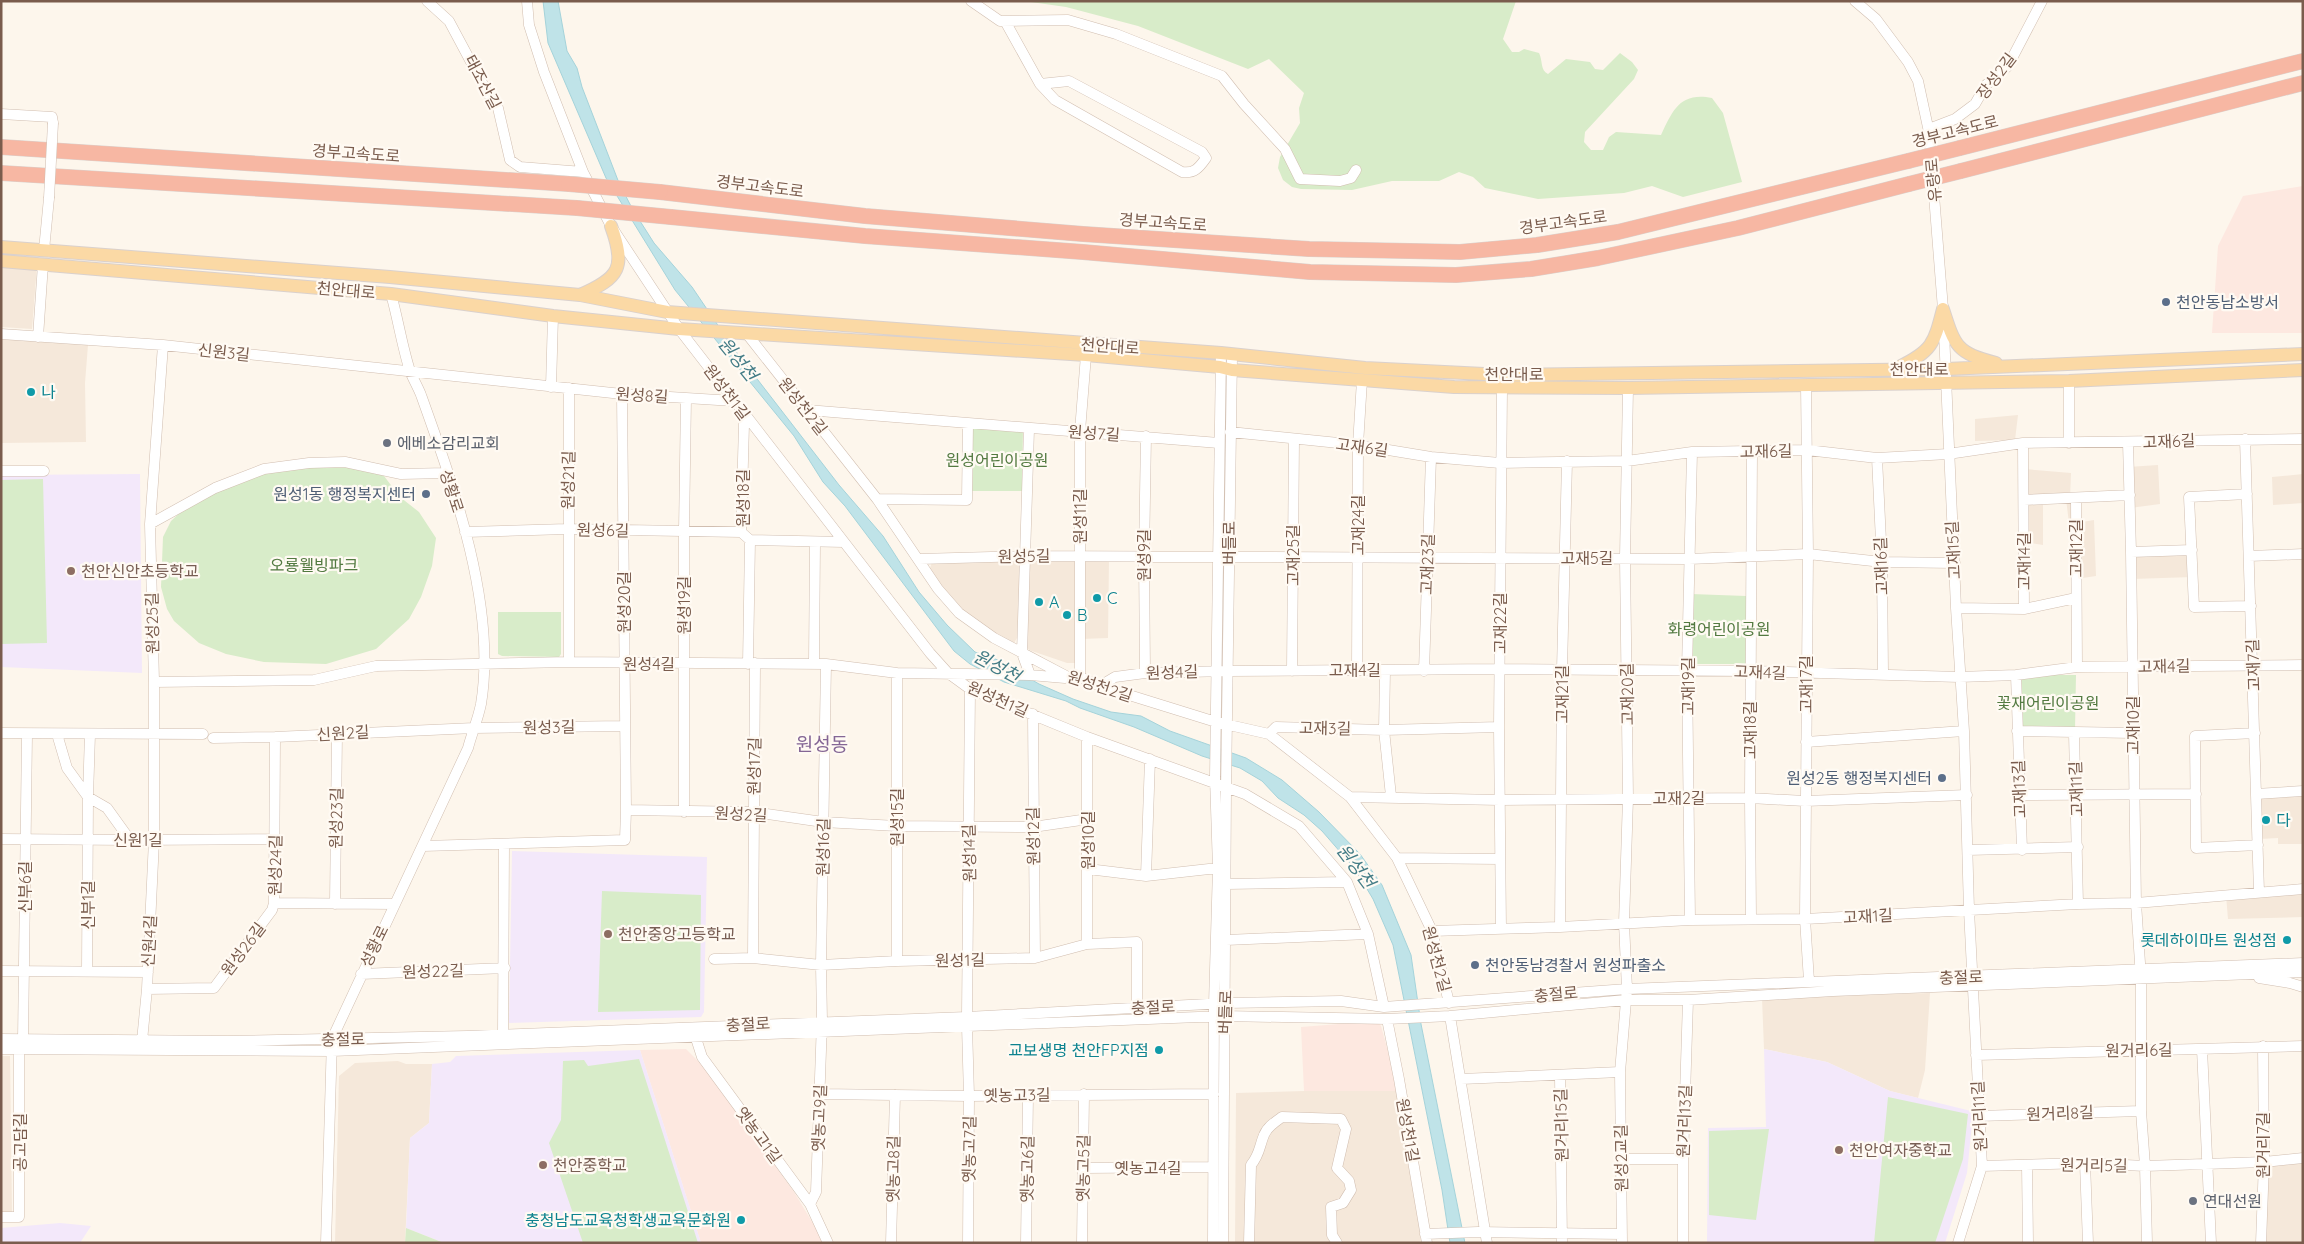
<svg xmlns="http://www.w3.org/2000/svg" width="2304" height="1244" font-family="Quicksand,'Noto Sans KR',sans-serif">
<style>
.residential{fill:#f5e8da}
.commercial{fill:#fde8e0}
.education{fill:#f3e8fa}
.green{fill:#d8ecc9}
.water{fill:#bfe3e8;stroke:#a5d3da}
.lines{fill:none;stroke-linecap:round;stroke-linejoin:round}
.minor-casing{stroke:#d1beb0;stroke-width:11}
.major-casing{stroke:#dad1cd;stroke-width:14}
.highway-casing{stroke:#dad1cd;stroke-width:16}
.minor{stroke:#fff;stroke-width:10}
.major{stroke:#fbd9a5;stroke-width:12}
.highway{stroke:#f7b7a3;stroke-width:15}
.minor-bridge-casing{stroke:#d1beb0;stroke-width:11;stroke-linecap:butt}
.highway-bridge-casing{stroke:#dad1cd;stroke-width:16;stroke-linecap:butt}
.minor-bridge{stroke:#fff;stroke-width:10}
.highway-bridge{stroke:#f7b7a3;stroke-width:15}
.service-dot{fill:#5c6f8a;stroke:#fffaf3;stroke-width:2}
.culture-dot{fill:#0f9aa8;stroke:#fffaf3;stroke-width:2}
.worship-dot{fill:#6b7280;stroke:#fffaf3;stroke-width:2}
.education-dot{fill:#8d6e63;stroke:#fffaf3;stroke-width:2}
.labels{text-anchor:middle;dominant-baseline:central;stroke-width:4.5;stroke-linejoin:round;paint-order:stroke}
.street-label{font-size:16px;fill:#7a5c4d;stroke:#fffaf3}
.service-label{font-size:16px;fill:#4e5e75;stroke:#fffaf3;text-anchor:start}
.culture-label{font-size:16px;fill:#0d838f;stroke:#fffaf3;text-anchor:start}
.worship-label{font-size:16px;fill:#5b616d;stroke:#fffaf3;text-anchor:start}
.park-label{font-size:16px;fill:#537a41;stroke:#fffaf3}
.education-label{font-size:16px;fill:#785e54;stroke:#fffaf3;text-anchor:start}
.water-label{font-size:18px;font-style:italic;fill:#437c86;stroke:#fffaf3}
.quarter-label{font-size:19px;fill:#846695;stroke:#fffaf3}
</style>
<rect width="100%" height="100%" fill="#fdf6ec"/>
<!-- residential -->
<path class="residential" d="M1,263L37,265L32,329L1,327Z
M1,339L88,345L85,383L86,442L1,443Z
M2018,415L2015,440L1975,441V419Z
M2158,465L2160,504L2130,508L2128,467Z
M2024,469L2071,473L2070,499L2076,523L2094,520L2096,576L2076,579L2066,499L2043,500V545L2024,542Z
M2303,474V503L2273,505L2272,477Z
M2192,554L2193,577L2132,579L2131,556Z
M1016,556L1022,561L1017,638L1014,643L998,637L962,611L941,588L930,568L934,557Z
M1032,559L1109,560L1108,638L1081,639L1080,663H1067L1029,650L1027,647L1029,562Z
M2303,795V844H2278V838L2260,839L2258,799L2262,797Z
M2303,890V917L2228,919L2226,895Z
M1930,993L1925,1070L1918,1098L1890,1091L1827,1062L1764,1049L1762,998Z
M1,1056H10L12,1212H1Z
M398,1061L406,1064H432L429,1123L410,1138L405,1243H335L339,1076L355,1063Z
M1304,1091H1399L1412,1165L1421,1243H1235L1236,1093Z
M2303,1158V1243H2261L2264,1162Z"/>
<!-- commercial -->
<path class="commercial" d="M2303,186V333H2212L2218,246L2243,196Z
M1377,1021L1381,1026L1399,1091H1304L1301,1027Z
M686,1049L705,1068L794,1192L825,1243H701L640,1050Z"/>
<!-- education -->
<path class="education" d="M140,474L142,673L1,667V475Z
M512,851L707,857L704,1012L701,1017L509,1023Z
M1764,1049L1827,1062L1890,1091L1971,1111L1972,1124L1967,1173L1945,1243H1707L1708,1128L1766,1127Z
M640,1050L701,1243H444L406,1228L410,1138L429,1123L432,1064L450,1062L456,1056Z
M60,1223L91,1226L80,1243H1V1228Z"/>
<!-- green -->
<path class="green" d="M1024,1H1516L1503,39L1512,52H1519L1524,49L1539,53C1543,61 1540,70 1548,74L1566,59L1590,62L1595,69L1603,70L1620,53L1632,62L1638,70L1634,79L1585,132L1584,142L1591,150H1603L1609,137L1616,132L1661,135C1673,110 1680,92 1712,98L1723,113L1742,182L1683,197L1652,186L1624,193L1538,199L1485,188L1473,177L1459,172L1439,181H1392L1352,190L1301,189L1292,187L1283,180L1278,168L1280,157L1300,123L1299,108L1304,93L1269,59L1248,69L1138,26L1066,7Z
M972,424L1023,429L1022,491H970Z
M337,465L372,470L384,476L400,497L419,512L436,538L432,566L421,597L409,619L376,649L326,664L264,662L226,654L199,643L174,621L167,609L161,587L163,537L171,521L185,508L217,491L265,472Z
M43,479L47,643L1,644V480Z
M1691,594L1746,596L1747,661L1745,664H1695L1691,661Z
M498,612H561V654L559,657L502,656L498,654Z
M2026,675H2076L2075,730L2021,726L2020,680Z
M602,891L701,895L700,1010L598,1012Z
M639,1059L698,1243H583L549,1143L561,1120L563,1061L584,1060L588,1066Z
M1888,1097L1968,1114L1963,1159L1935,1243H1874Z
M1769,1129L1756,1220L1709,1215V1131Z
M406,1228L444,1243H405Z"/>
<!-- water -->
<path class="water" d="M543,1H558L567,51L577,68L582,87L619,183L633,210L654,243L692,287L734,349L839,485L883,536L919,592L947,625L975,652L998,660L1039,684L1073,699L1111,712L1141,716L1170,731L1246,758L1282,780L1319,812L1360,854L1382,885L1411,955L1421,1024L1465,1243H1450L1442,1190L1393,945L1373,899L1355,869L1322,831L1304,815L1278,798L1262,781L1240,768L1202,756L1134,727L1080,708L1066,701L1004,682L970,664L954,651L845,506L823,482L794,436L675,290L606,178L548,43Z"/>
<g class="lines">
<defs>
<path id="minor" d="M427,1L449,21L487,92L498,108L510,160L520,167L583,172
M527,1L529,25L544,72L583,172L611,226L679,329L930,653L948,673L970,689L1087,737L1245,794L1299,826L1347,882L1368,934L1384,1007
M971,1L1000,21L1068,20L1116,34L1222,76L1244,104L1285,149L1300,179L1340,181L1351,178L1356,170
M1855,1L1876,19L1908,62L1918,81L1929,132L1943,309L1956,608L1964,731L1969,910L1982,1166L1958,1243
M1005,21L1040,84L1055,100L1182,172C1194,174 1199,168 1206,158L1202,152L1069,81L1040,84
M1,114L52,117L53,123
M1929,129L1955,119L1975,104L1986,85L2008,66L2042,1
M44,250L49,198
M1,334L163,345L622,394L734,401
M747,334L877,499L938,589L959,613L994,638L1070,678L1080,677L1100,686L1216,722L1269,734L1350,797L1397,858L1432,931L1449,1003
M38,337L43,264
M1806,385L1808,554L1805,919L1809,981
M551,387L553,316
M569,388V662
M622,394L626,810
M807,410L1219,443
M1029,429L1022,653L1030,675
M1230,432L1358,445L1431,457L1500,463L1627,461L1692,452L1807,450L1877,458L1948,454L2023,443L2303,439
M2245,439L2259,892
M2128,442L2131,552L2136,903L2141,978V1111L2145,1166L2147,1243
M2023,443L2024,609
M2069,443V381
M1877,458L1882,562L1883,674
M1,471H44
M2247,494L2189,497L2194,607L2251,606
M877,499L967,500L968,424
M2076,499L2077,667
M2024,500L2130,495
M150,524L215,488L264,469L309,463L345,462L401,474L446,473
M465,532L567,529L741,532
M750,540L844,542
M2131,552L2192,550
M2249,556L2303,554
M919,559L1024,556L1689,559L1808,554L1882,562L1955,563
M1956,608L2024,609L2076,598
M814,663L815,542
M748,664L750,540L741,532L744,424L749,421
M1357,670L1358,445L1362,380
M1385,670L1384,730L1391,796
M1292,671L1294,439
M1424,671L1431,457
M1145,673L1144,556L1146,436
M2016,675L2022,850
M1080,677V431L1086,355
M154,682L314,680L376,666L569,662L826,664L897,673L1030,675L1065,678
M1100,686L1115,677L1145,673L1228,671L1500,669L1750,671L1959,677L2016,675L2077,667L2303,665
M1033,714L1035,958
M2017,731L2133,733
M1,733L203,734
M2074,733L2078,904
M2255,733L2195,736L2196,848L2258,845
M57,734L67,768L88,797L87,971
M90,734L88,797L107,808L130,840
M1269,734L1276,727L1384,730L1499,727
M275,737L274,903L395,904
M1087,737V944
M213,738L275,737L474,728L625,726
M1806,742L1964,731
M2256,794L2303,791
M2019,795L2196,794
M1350,797L1500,800L1750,798L1805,801L1967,795
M684,812V531L686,398
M1,839L130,840L276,839
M423,846L625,840L626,810L753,812L823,822L897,826L1033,827L1088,819
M1968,850L2078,847
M1397,858L1500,859
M1088,869L1146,876L1218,868
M1146,876L1150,759
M1227,884L1347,882
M335,904L337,733
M1751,919L1750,798L1752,452
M1690,920L1687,670L1692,452
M1560,927L1562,670L1567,461
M1501,929L1499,727L1502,388
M1432,931L1560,927L1690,920L1805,919L2078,904L2136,903L2303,889
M1226,940L1368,934
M753,958L755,663
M714,959L753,958L821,965L897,961L1035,958L1087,944L1137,942V1008
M897,961V673
M1,971L148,972
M361,974L505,968
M2259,978L2290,983L2303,987
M147,989L214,988L272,910L274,903
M1450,1016L1487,1243
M967,1017L970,689
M1387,1019L1399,1079L1427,1243
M967,1026L969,1096L968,1243
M694,1032L702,1057L810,1204L828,1243
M503,1035L504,844
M1,1039L228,1041L467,1036L967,1017L1226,1003L1341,1001L1384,1007L1627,989L2303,963
M23,1040L27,734
M142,1041L147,989L154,840V682L150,524L163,345
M1,1049L332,1051L1224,1016L1387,1019L1450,1016L1626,1000H1688L1833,991L2303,972
M2202,1049L2211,1243
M1976,1055L2303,1046
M1560,1076L1562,1243
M1461,1079L1620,1072
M820,1094L969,1096L1214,1094
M1979,1116L2141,1111
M1622,1159H1683
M2085,1163L2088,1243
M2027,1165L2028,1243
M1982,1166L2085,1163L2145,1166L2264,1162L2303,1158
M1083,1168L1213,1167
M810,1204L816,1192L822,1021L821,965L826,664
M1,1217H19V1049
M1425,1234L1478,1232L1622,1234
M326,1243L332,1039L468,748C472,733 478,719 481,704C497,606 454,487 421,395C418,387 413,379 410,371C402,346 398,319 391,294
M891,1243L895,1095
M1026,1243L1028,1095
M1082,1243L1084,1094
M1213,1243L1214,1004L1218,868L1215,777L1221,353
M1223,1243L1226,789L1232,355
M1249,1243L1251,1165C1260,1154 1259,1147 1264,1135C1267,1127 1275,1122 1282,1117L1341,1119L1346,1129L1337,1168L1349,1181L1351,1190L1343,1203L1331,1207L1332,1235L1337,1243
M1622,1243L1620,1072L1627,989L1624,923L1628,798L1625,558L1628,388
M1683,1243V1159L1688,1000
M2261,1243L2264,1162L2263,1046"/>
<path id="major" d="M1,247L390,277L580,295L667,312L1221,353L1365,368L1504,375L1946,369L2303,354
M1,261L391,294L553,316L679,329L1086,355L1220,367L1232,370L1454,387L1628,388L2069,381L2303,370
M580,295C620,278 626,267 611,226
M1943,309C1955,347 1957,353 1996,363
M1899,367C1932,351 1934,344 1943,309"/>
<path id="highway" d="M1,147L569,184
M1960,148L2303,61
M1961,171L2303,83
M1,173L577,208
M660,192L865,216L1083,234L1309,249L1460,252L1537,245L1618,232L1908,161
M671,217L865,236L1083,252L1310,272L1456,275L1531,269L1598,258L1738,228L1909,184"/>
</defs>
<!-- minor casing -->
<use href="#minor" class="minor-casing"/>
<!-- major casing -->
<use href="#major" class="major-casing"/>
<!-- highway casing -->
<use href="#highway" class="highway-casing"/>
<!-- minor -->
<use href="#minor" class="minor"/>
<!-- major -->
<use href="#major" class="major"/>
<!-- highway -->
<use href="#highway" class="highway"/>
<defs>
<path id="minor-bridge" d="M49,198L53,123"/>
<path id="highway-bridge" d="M1908,161L1960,148
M569,184L660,192
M1909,184L1961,171
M577,208L671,217"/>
</defs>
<!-- minor-bridge casing -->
<use href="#minor-bridge" class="minor-bridge-casing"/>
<!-- highway-bridge casing -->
<use href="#highway-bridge" class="highway-bridge-casing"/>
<!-- minor-bridge -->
<use href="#minor-bridge" class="minor-bridge"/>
<!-- highway-bridge -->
<use href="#highway-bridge" class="highway-bridge"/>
</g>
<!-- markers -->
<g class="service-dot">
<circle cx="2166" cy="302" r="5"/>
<circle cx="426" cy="494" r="5"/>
<circle cx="1942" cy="778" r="5"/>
<circle cx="1475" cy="965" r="5"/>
</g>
<g class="culture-dot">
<circle cx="31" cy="392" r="5"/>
<circle cx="1097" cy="598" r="5"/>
<circle cx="1039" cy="602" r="5"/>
<circle cx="1067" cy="615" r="5"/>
<circle cx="2266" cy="820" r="5"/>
<circle cx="2287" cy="940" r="5"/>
<circle cx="1159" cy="1050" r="5"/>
<circle cx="741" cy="1220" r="5"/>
</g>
<g class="worship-dot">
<circle cx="387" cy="443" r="5"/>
<circle cx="2193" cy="1201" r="5"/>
</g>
<g class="education-dot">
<circle cx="71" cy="571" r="5"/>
<circle cx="608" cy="934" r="5"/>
<circle cx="1839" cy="1150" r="5"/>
<circle cx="543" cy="1165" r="5"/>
</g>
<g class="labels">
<!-- street labels -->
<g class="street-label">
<text transform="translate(1996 76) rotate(-53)">장성2길</text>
<text transform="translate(483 82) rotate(62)">태조산길</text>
<text transform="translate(1955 131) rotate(-14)">경부고속도로</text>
<text transform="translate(356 153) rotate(4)">경부고속도로</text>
<text transform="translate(1933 180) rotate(-95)">유량로</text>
<text transform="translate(760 186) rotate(7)">경부고속도로</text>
<text transform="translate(1163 222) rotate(4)">경부고속도로</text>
<text transform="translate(1563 222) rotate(-8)">경부고속도로</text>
<text transform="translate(346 290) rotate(5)">천안대로</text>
<text transform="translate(1110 346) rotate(4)">천안대로</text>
<text transform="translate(224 352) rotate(6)">신원3길</text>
<text x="1919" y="369">천안대로</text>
<text x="1514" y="374">천안대로</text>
<text transform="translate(727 392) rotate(53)">원성천1길</text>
<text transform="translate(642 395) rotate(4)">원성8길</text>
<text transform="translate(803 406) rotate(52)">원성천2길</text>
<text transform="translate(1094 433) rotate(4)">원성7길</text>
<text transform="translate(2169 441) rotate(-2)">고재6길</text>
<text transform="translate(1362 447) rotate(8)">고재6길</text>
<text transform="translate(1766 451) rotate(-1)">고재6길</text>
<text transform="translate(568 480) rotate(-89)">원성21길</text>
<text transform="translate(452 491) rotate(72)">성황로</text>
<text transform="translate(743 498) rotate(-90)">원성18길</text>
<text transform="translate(1080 516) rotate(-90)">원성11길</text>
<text transform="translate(1358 525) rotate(-90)">고재24길</text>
<text transform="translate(603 530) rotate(1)">원성6길</text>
<text transform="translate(1229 543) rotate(-90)">버들로</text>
<text transform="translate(2076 548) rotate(-90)">고재12길</text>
<text transform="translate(1953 550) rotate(-93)">고재15길</text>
<text transform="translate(1144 555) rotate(-90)">원성9길</text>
<text transform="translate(1293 555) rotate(-90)">고재25길</text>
<text transform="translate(1024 556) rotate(-1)">원성5길</text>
<text x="1587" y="558">고재5길</text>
<text transform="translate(2024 561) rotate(-90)">고재14길</text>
<text transform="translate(1427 564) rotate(-88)">고재23길</text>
<text transform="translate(1881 566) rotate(-92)">고재16길</text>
<text transform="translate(624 602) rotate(-90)">원성20길</text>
<text transform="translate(684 605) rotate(-90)">원성19길</text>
<text transform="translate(152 623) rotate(-91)">원성25길</text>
<text transform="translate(1500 623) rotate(-90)">고재22길</text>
<text x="649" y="664">원성4길</text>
<text transform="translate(2253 665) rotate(-92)">고재7길</text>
<text transform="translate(2164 666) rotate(-1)">고재4길</text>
<text x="1355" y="670">고재4길</text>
<text transform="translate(1172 672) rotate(-2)">원성4길</text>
<text transform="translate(1760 672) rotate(2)">고재4길</text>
<text transform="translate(1806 684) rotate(-90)">고재17길</text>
<text transform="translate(1100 686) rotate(18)">원성천2길</text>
<text transform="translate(1688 686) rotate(-90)">고재19길</text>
<text transform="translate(1562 694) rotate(-90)">고재21길</text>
<text transform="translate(1627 694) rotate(-91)">고재20길</text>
<text transform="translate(998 699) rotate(24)">원성천1길</text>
<text transform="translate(2133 725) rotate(-90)">고재10길</text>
<text transform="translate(549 727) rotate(-1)">원성3길</text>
<text transform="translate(1325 728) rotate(1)">고재3길</text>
<text transform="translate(1750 730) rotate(-90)">고재18길</text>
<text transform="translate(343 733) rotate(-3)">신원2길</text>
<text transform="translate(754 766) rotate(-89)">원성17길</text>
<text transform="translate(2019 789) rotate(-92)">고재13길</text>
<text transform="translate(2076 789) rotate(-92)">고재11길</text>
<text x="1679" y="798">고재2길</text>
<text transform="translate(741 814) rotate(3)">원성2길</text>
<text transform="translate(897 817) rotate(-90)">원성15길</text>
<text transform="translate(336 818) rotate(-89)">원성23길</text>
<text transform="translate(1033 836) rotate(-91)">원성12길</text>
<text x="138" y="840">신원1길</text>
<text transform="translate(1088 840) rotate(-90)">원성10길</text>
<text transform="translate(823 847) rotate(-89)">원성16길</text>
<text transform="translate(969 853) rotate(-91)">원성14길</text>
<text transform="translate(275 865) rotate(-89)">원성24길</text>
<text transform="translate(25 887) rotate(-90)">신부6길</text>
<text transform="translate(88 905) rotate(-90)">신부1길</text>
<text transform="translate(1868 916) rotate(-3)">고재1길</text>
<text transform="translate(149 941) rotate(-87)">신원4길</text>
<text transform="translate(374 946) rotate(-64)">성황로</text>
<text transform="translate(243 949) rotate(-53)">원성26길</text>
<text transform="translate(1437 959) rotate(75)">원성천2길</text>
<text transform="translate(960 960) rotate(-1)">원성1길</text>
<text transform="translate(433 971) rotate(-2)">원성22길</text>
<text transform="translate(1961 977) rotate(-2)">충절로</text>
<text transform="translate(1556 994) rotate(-5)">충절로</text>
<text transform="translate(1153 1007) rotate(-3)">충절로</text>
<text transform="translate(1225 1012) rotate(-88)">버들로</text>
<text transform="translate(748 1024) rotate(-3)">충절로</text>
<text transform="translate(343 1039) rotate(-1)">충절로</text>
<text transform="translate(2139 1050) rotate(-1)">원거리6길</text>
<text transform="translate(1017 1095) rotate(-1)">옛농고3길</text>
<text transform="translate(2060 1113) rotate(-2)">원거리8길</text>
<text transform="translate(1979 1116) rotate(-93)">원거리11길</text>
<text transform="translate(819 1118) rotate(-88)">옛농고9길</text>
<text transform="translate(1684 1121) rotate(-88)">원거리13길</text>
<text transform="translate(1561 1125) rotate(-91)">원거리15길</text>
<text transform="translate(1408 1130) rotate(80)">원성천1길</text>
<text transform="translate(759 1135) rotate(54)">옛농고1길</text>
<text transform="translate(20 1142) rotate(-90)">공고담길</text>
<text transform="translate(2263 1145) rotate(-90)">원거리7길</text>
<text transform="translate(969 1149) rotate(-89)">옛농고7길</text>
<text transform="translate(1621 1158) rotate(-91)">원성2교길</text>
<text transform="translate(2094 1165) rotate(1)">원거리5길</text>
<text transform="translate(1083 1168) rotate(-89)">옛농고5길</text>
<text x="1148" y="1168">옛농고4길</text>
<text transform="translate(893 1169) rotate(-89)">옛농고8길</text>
<text transform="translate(1027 1169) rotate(-89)">옛농고6길</text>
</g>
<!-- service labels -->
<g class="service-label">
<text x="2176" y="302">천안동남소방서</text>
<text x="416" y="494" text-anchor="end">원성1동 행정복지센터</text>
<text x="1932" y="778" text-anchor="end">원성2동 행정복지센터</text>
<text x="1485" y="965">천안동남경찰서 원성파출소</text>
</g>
<!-- culture labels -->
<g class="culture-label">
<text x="41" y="392">나</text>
<text x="1107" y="598">C</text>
<text x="1049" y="602">A</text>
<text x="1077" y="615">B</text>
<text x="2276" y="820">다</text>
<text x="2277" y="940" text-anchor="end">롯데하이마트 원성점</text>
<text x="1149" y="1050" text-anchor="end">교보생명 천안FP지점</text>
<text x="731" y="1220" text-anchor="end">충청남도교육청학생교육문화원</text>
</g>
<!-- worship labels -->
<g class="worship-label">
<text x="397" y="443">에베소감리교회</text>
<text x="2203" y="1201">연대선원</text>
</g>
<!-- park labels -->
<g class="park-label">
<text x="997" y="460">원성어린이공원</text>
<text x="314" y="565">오룡웰빙파크</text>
<text x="1719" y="629">화령어린이공원</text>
<text x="2048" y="703">꽃재어린이공원</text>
</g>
<!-- education labels -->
<g class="education-label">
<text x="81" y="571">천안신안초등학교</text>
<text x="618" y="934">천안중앙고등학교</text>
<text x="1849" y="1150">천안여자중학교</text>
<text x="553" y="1165">천안중학교</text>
</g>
<!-- water labels -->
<g class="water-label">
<text transform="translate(738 359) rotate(51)">원성천</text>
<text transform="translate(997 666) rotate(28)">원성천</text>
<text transform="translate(1356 866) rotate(53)">원성천</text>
</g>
<!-- quarter labels -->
<g class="quarter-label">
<text x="822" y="744">원성동</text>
</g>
</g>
<!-- border -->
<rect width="2304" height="1244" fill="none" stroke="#7a5c4d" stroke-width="5"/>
</svg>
